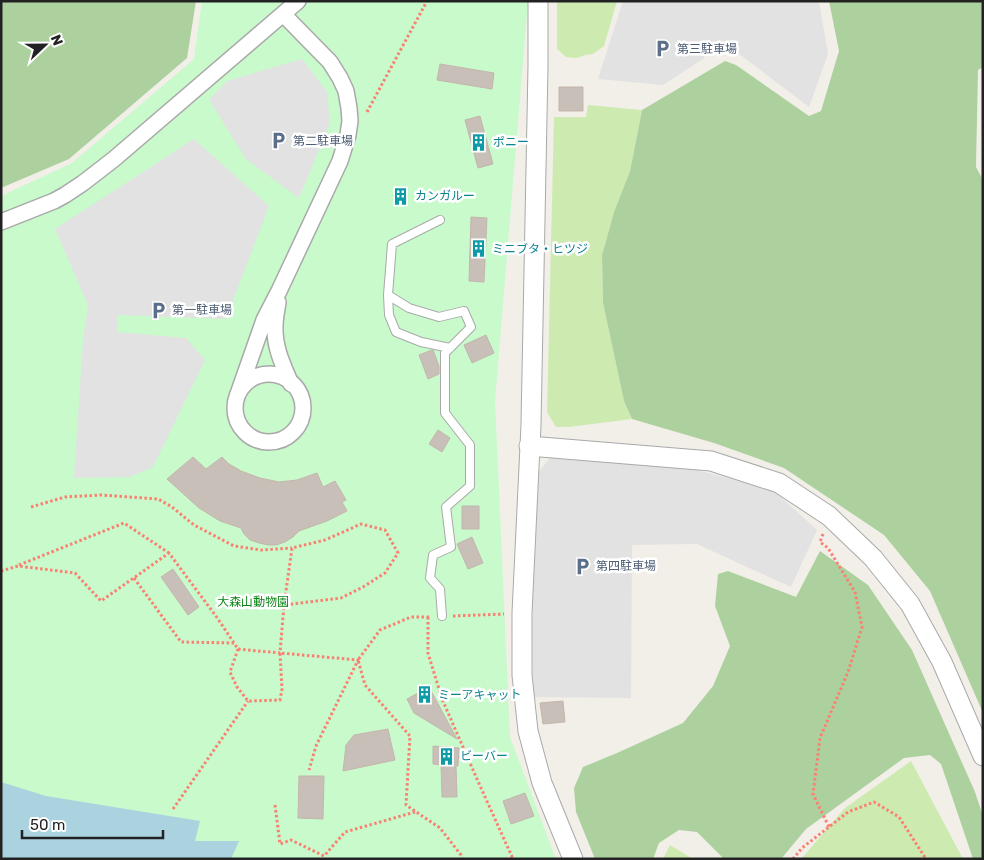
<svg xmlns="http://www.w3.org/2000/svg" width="984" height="860" font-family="Rubik,'Noto Sans JP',sans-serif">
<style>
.grass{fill:#cdebb0}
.forest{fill:#add19e}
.park{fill:#c8facc}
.parking{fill:#e2e2e2}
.water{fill:#aad3df}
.building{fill:#c7bfb8;stroke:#c4b6ab}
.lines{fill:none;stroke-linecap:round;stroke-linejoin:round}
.service-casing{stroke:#a9a9a9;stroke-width:10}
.minor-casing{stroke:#a9a9a9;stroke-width:18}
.tertiary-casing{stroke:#a9a9a9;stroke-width:21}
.path{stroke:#fa8072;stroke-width:3;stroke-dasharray:2.5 2.5;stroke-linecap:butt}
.service{stroke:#fff;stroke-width:8}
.minor{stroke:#fff;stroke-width:15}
.tertiary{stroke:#fff;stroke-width:19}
.labels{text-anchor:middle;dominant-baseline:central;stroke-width:5;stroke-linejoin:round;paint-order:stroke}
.service-label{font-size:12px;fill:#4e5e75;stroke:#fff;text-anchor:start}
.culture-label{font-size:12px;fill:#0d838f;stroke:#fff;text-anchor:start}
.park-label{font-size:12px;fill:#0c8416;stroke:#fff}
</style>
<rect width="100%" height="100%" fill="#f2efe9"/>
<!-- grass -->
<path class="grass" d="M557,1H617L604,46L593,54L585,55L577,58L566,57L557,49Z
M588,105L642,110L630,171L614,212L602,255L603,303L624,401L632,419L569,427H556L547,412L554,117H586Z
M911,761L963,859H801L845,808Z
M670,845L693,859H663Z"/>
<!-- forest -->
<path class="forest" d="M1,1H196L187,58L69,159L1,188Z
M829,1H983V67L978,70L976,167L983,180V713L930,591L884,535L784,468L714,443L632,419L624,401L603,303L602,255L614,212L630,171L642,110L725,61L736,65L809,116L821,111L839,51Z
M820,551L868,585L912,650L975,792L983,816V859H973L941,764L930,755L904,758L806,829L781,859H722V857L697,832L679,830L659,843L653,859H595L576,812L574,788L583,767L617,753L683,723L713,686L730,646L715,606L718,574L728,571L796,597Z"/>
<!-- park -->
<path class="park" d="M202,1H528L495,401L510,737L556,859H1V196L72,163L194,59Z"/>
<!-- parking -->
<path class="parking" d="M623,1H819L828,54L809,107L726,44L663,85L598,79Z
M302,59L327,92L330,123L299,198L246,159L209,100L227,81Z
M194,139L269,206L226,319L118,315L117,332L186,338L205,360L153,467L129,477L74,478L83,340L88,305L55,229Z
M551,456L680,466L772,489L817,530L791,587L697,544L632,545L631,698L533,697L532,481Z"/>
<!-- water -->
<path class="water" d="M1,782L46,796L200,821L195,841H239L231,859H1Z"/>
<!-- building -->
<path class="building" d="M440,64L494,73L492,89L437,80Z
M559,87H583V111H559Z
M480,116L493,164L478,168L465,120Z
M471,217L487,218L484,282L469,281Z
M486,335L494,353L472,363L464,345Z
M432,350H433L439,366V374L428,379L419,355Z
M438,430L450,438L442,452L429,444Z
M193,457L206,469L222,457L229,464L241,471L260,478L279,482L297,480L317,473L323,487L335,481L346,500L342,502L347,511L327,521L299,531L293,537L285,542L276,545H268L259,543L250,540L244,534L241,528L220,521L199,508L167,479Z
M462,506H479V529H462Z
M472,537L483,563L468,569L457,544Z
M173,569L199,607L188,615L161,577Z
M429,687L457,739L414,713L407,699Z
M563,701L565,722L543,724L540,703Z
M388,729L395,760L343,771L346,745L354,735Z
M433,746L459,748L458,766H456L457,797H442L441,765L433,764Z
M299,776H324L323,819L298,818Z
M525,793L534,816L511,824L503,801Z"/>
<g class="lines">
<defs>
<path id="service" d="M388,295L392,244L440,220
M442,616L440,589L430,578L433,555L451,547L446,507L470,486V445L445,413V353L471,327L464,311L439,317L409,308L388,295L389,315L396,332L421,342L450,348"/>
<path id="minor" d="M1,222L54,201L65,195L83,183L114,159L298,1
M278,302C277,310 275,318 275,326C274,347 283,365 291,384
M235 408a34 34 0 1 1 68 0a34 34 0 1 1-68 0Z
M238,394L264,320L279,291L340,161L348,135L350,121L349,108L346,91L340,78L330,62L283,14"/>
<path id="tertiary" d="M538,1V66L531,425L522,613V675L528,731L542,783L573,859
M529,446L711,461L779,483L829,516L873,558L910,604L942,662L983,756"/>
</defs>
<!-- service casing -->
<use href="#service" class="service-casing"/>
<!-- minor casing -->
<use href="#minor" class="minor-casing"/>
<!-- tertiary casing -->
<use href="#tertiary" class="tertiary-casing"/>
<!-- path -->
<path class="path" d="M367,112L427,1
M31,507L65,497L101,495L158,499L172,507L194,525L234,546L261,550L292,548
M823,534L820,542L828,548L855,592L862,627L848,672L820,738L813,794L829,827
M19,565L124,523L169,553
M1,571L18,566L75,573L101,601L169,553L218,619L238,649L280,653L284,605L292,548L325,540L361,524L385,530L398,553L385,573L363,587L341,598L284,605
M134,578L181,642L234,643
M453,616L504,614
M428,617V653L442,699L477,779L513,859
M429,617H411L380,630L358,660L365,685L410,736L406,805L440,828L461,855L462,859
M238,649L230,672L237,687L248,701L280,700L282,689L280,653L358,660L316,746L309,770
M275,805L280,844L291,840L324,856L345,832L415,812
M173,809L248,701
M793,859L802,848L848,812L874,802L899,817L926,859"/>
<!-- service -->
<use href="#service" class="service"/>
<!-- minor -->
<use href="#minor" class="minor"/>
<!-- tertiary -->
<use href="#tertiary" class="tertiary"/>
</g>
<!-- icons -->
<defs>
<symbol id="parking-bare" viewBox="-9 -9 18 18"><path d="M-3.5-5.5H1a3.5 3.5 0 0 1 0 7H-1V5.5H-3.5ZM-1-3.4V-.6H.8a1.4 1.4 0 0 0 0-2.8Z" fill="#5c6f8a" stroke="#fff" stroke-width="2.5" paint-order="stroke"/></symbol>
<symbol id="building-bare" viewBox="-9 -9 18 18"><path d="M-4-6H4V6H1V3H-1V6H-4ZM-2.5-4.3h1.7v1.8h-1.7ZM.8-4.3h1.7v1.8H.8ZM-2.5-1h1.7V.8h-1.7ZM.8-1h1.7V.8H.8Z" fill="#0f9aa8" stroke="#fff" stroke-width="2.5" paint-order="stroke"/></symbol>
</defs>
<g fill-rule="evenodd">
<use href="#parking-bare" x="650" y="36" width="25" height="25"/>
<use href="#parking-bare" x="266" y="128" width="25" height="25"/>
<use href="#building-bare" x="466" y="130" width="25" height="25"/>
<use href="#building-bare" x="388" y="184" width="25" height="25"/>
<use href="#building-bare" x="466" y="236" width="25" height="25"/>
<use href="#parking-bare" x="146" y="298" width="25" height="25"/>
<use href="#parking-bare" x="570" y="554" width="25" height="25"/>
<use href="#building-bare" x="412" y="682" width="25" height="25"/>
<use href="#building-bare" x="434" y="744" width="25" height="25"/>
</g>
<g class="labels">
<!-- service labels -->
<g class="service-label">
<text x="677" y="49">第三駐車場</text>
<text x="293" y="141">第二駐車場</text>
<text x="172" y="310">第一駐車場</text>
<text x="596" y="566">第四駐車場</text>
</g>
<!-- culture labels -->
<g class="culture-label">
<text x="493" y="142">ポニー</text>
<text x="415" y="196">カンガルー</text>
<text x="492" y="249">ミニブタ・ヒツジ</text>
<text x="438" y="695">ミーアキャット</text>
<text x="460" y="756">ビーバー</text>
</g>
<!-- park labels -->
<g class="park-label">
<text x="253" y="602">大森山動物園</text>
</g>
</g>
<!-- border -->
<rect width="984" height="860" fill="none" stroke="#222222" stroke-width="5"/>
<!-- north arrow -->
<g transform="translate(45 45) rotate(68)" stroke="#ffffff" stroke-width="4" paint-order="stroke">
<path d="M0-4L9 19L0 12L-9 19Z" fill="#222222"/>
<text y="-8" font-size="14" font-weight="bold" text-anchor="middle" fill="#222222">N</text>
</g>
<!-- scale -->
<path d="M22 830v8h141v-8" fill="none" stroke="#222222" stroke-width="2.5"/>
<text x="30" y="830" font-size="15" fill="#222222" stroke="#ffffff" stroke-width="4" paint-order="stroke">50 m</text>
</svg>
